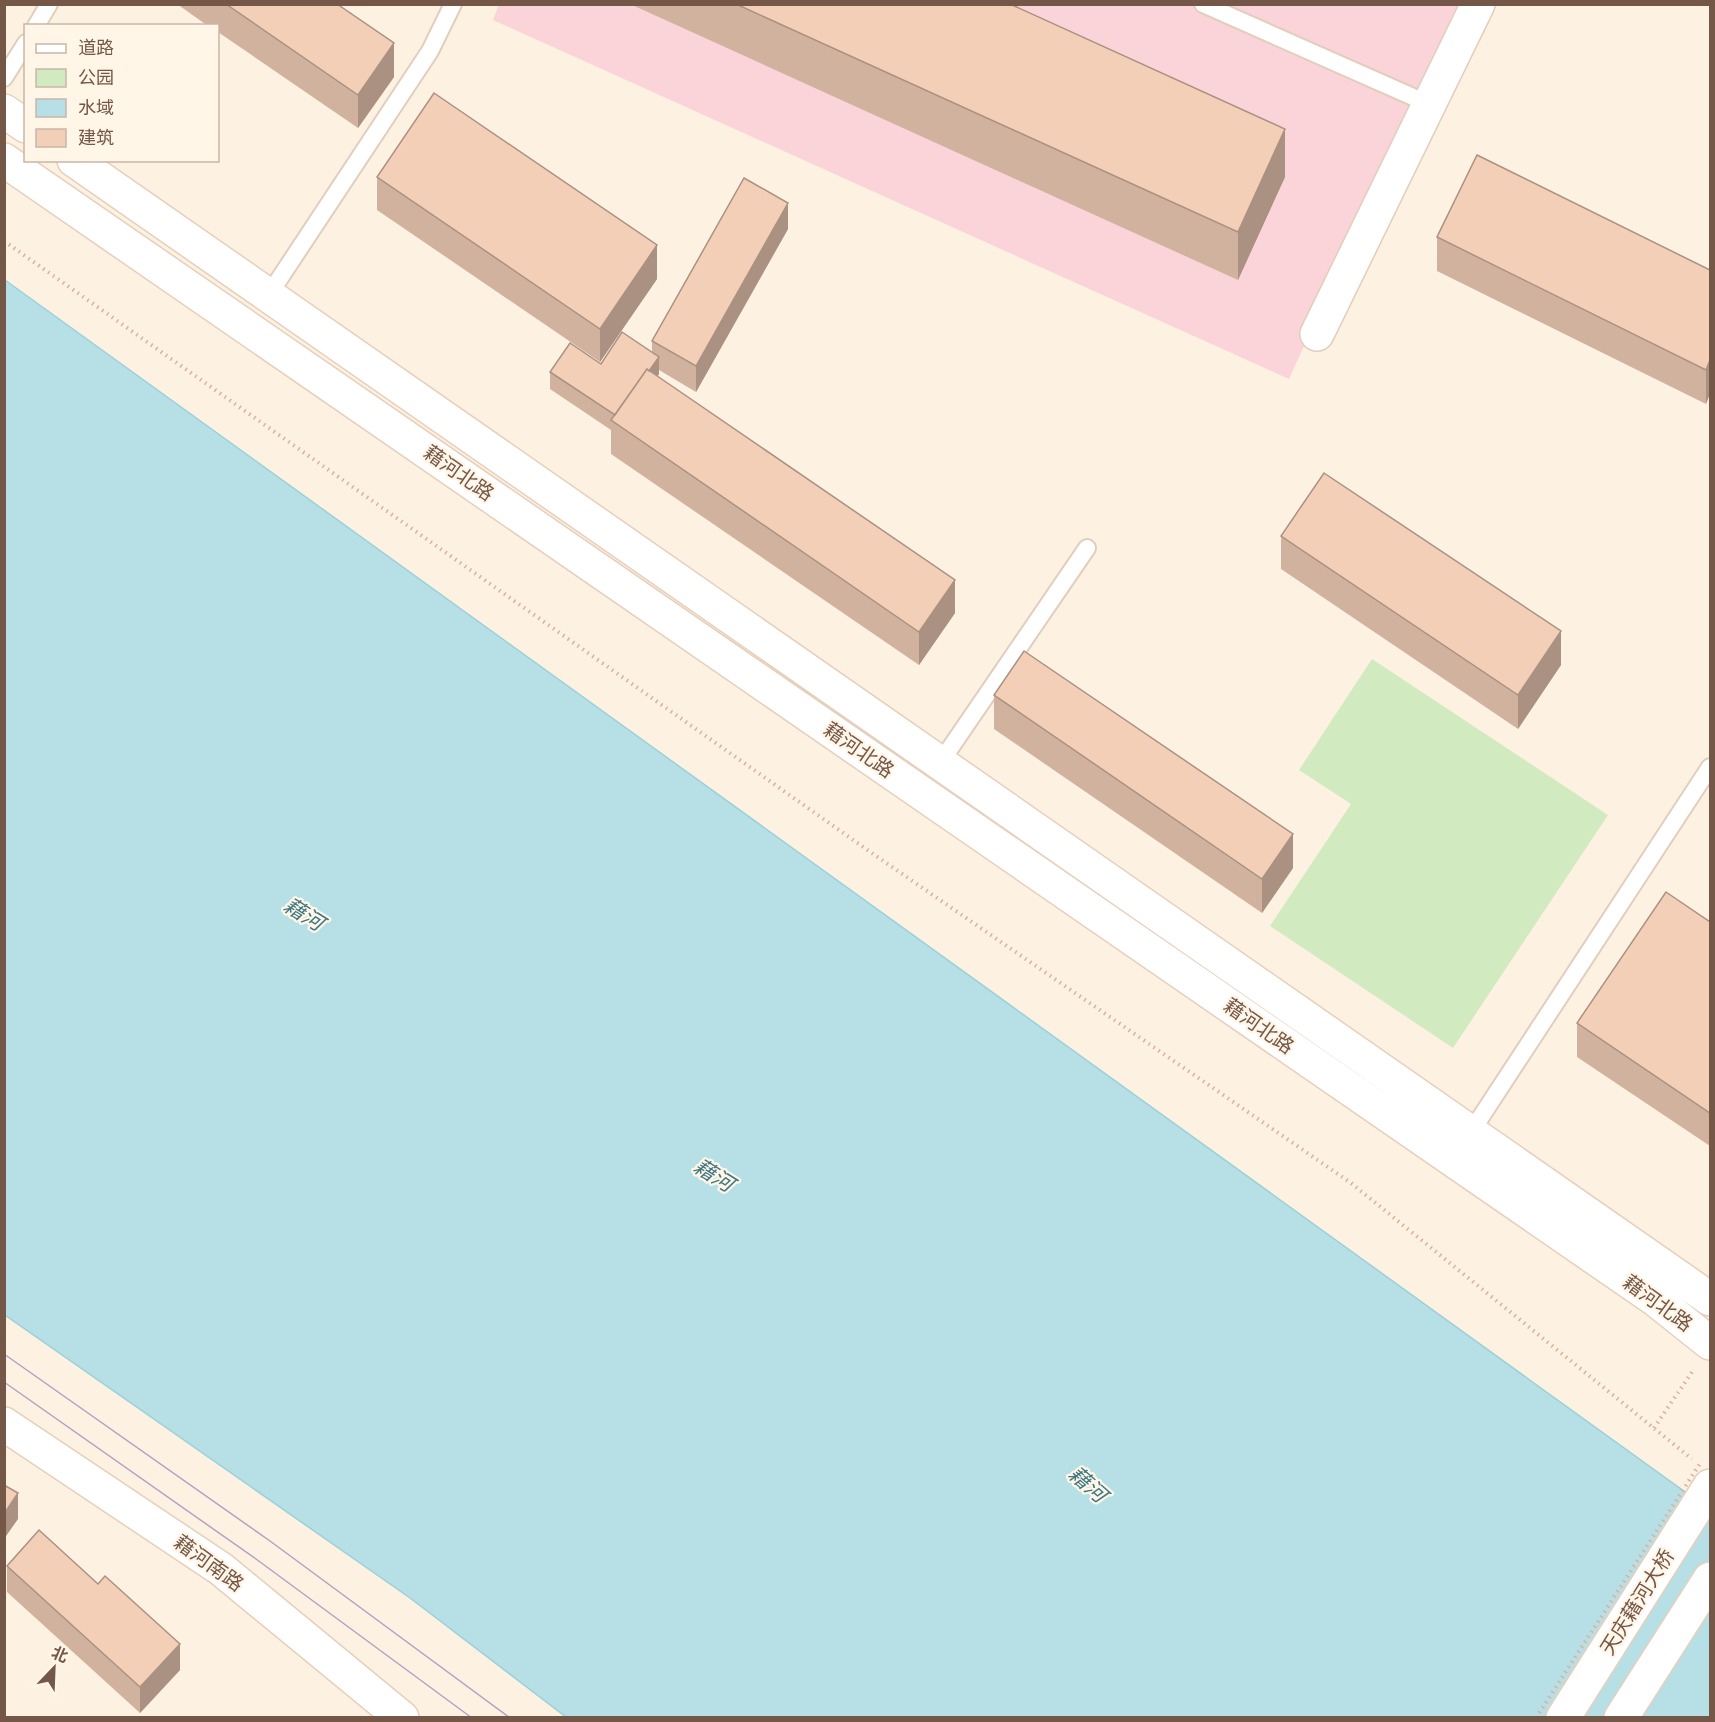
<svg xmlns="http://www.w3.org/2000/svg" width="1715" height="1722" font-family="Raleway,'Noto Sans SC',sans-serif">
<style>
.medical{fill:#fbd4d9}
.green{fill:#d2eac0}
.water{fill:#b6e0e6;stroke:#9cd0d9;stroke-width:1.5}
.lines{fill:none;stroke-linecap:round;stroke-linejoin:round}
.lane-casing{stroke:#e1cebd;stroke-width:20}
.street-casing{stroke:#e1cebd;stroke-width:36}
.secondary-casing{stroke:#e6cfbb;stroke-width:36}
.path{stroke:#d7b29c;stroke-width:4;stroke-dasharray:1.5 4.5;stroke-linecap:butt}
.lane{stroke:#fff;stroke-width:16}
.street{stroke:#fff;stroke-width:33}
.secondary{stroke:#fff;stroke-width:33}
.tram{stroke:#b4a0c6;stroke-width:1.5}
.path-bridge{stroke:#d7b29c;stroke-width:4;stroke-dasharray:1.5 4.5;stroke-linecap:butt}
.wall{fill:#d1b29e}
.shaded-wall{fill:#aa9181}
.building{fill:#f3cfb8;stroke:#aa9181;stroke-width:1.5}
.labels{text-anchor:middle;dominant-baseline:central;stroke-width:4.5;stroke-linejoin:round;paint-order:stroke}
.street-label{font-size:20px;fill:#755748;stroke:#fff6e8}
.water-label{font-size:21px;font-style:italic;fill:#3e7782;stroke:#fff6e8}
</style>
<rect width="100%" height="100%" fill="#fdf2e1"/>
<!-- medical -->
<path class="medical" d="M499,4L1459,5L1289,379L493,20Z"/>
<!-- green -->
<path class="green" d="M1372,659L1608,815L1453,1048L1270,926L1351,804L1299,770Z"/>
<!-- water -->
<path class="water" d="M5,280L1710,1510V1717H566L410,1598L5,1315Z"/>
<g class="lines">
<defs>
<path id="lane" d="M1203,4L1429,104
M36,26L49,4
M4,78L26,43
M268,296L430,51L453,4
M940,763L1087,548
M1471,1132L1710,767"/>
<path id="street" d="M1317,334L1478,4"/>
<path id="secondary" d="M4,111L26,126
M4,160L1656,1300L1710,1343
M74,160L1710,1299
M4,1424L221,1569L402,1718
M1563,1718L1710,1486
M1621,1718L1710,1579"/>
</defs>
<!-- lane casing -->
<use href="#lane" class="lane-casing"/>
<!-- street casing -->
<use href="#street" class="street-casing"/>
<!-- secondary casing -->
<use href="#secondary" class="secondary-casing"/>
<!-- path -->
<path class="path" d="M4,241L866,849L1351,1183L1692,1459
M1654,1428L1692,1372"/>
<!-- lane -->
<use href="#lane" class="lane"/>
<!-- street -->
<use href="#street" class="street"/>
<!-- secondary -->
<use href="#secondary" class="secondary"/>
<!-- tram -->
<path class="tram" d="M4,1354L270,1541L510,1718
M4,1382L256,1559L472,1718"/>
<!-- path-bridge -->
<path class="path-bridge" d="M1536,1718L1701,1462"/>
</g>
<!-- wall -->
<path class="wall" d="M177,4H337L394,77L358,128L218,32V26H208Z
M630,4H1010L1285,177L1238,280Z
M377,177L657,279L600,362L377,210Z
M788,229L696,392L659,370V374L657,376L955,613L919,665L611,454V430L550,389V372L601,364L652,353V341Z
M1437,237L1710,270L1706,404L1437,271Z
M1281,536L1561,665L1518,729L1281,569Z
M994,695L1293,868L1262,913L994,729Z
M1710,922V1146L1577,1057V1023Z
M7,1566L98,1584L180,1670L140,1713L7,1592Z"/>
<!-- shaded-wall -->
<path class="shaded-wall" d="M394,43V77L358,128V95Z
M1285,129V177L1238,280V232Z
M788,203V229L696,392V366Z
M657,245V279L600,362V329Z
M659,357V374L623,428L618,417Z
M1710,360V394L1706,404V370Z
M955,580V613L919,665V632Z
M1561,631V665L1518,729V695Z
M1293,834V868L1262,913V879Z
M18,1493V1519L4,1539V1514Z
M180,1644V1670L140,1713V1687Z"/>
<!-- building -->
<path class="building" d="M226,4H337L394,43L358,95Z
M736,4H1010L1285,129L1238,232Z
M434,93L657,245L600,329L377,177Z
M1477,155L1710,270V360L1706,370L1437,237Z
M744,178L788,203L696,366L652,341Z
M622,332L659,357L649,371L647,369L615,415L550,372L570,343L601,364Z
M647,369L955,580L919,632L611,420Z
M1324,473L1561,631L1518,695L1281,536Z
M1024,651L1293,834L1262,879L994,695Z
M1666,892L1710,922V1113L1577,1023Z
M4,1485L18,1493L4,1514Z
M39,1530L98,1584L105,1576L180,1644L140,1687L7,1566Z"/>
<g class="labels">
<!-- street labels -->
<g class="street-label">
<text transform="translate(459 473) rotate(35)">藉河北路</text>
<text transform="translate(859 750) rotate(35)">藉河北路</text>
<text transform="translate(1259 1026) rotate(35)">藉河北路</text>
<text transform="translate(1658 1303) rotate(36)">藉河北路</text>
<text transform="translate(209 1563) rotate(36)">藉河南路</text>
<text transform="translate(1637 1602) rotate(-58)">天庆藉河大桥</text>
</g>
<!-- water labels -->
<g class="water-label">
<text transform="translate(304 914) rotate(32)">藉河</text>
<text transform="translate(714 1175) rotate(32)">藉河</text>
<text transform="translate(1088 1484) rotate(41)">藉河</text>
</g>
</g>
<!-- border -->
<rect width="1715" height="1722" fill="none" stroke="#755748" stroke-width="12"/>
<!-- legend -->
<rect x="24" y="24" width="195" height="138" fill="#fff6e8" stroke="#c8b6a8" stroke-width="1.5"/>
<rect x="36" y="44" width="30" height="9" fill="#ffffff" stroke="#c8b6a8" stroke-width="1.5"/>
<text x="78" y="54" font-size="18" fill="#755748">道路</text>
<rect x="36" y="69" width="30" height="18" fill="#d2eac0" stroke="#c8b6a8" stroke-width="1.5"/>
<text x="78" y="84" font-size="18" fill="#755748">公园</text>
<rect x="36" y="99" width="30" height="18" fill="#b6e0e6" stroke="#c8b6a8" stroke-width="1.5"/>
<text x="78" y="114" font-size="18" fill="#755748">水域</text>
<rect x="36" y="129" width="30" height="18" fill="#f3cfb8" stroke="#c8b6a8" stroke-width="1.5"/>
<text x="78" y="144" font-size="18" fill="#755748">建筑</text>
<!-- north arrow -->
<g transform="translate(54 1668) rotate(23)" stroke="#fff6e8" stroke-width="4.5" paint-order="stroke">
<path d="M0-4.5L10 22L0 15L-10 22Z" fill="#755748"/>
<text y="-9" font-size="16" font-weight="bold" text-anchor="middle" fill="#755748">北</text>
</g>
</svg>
